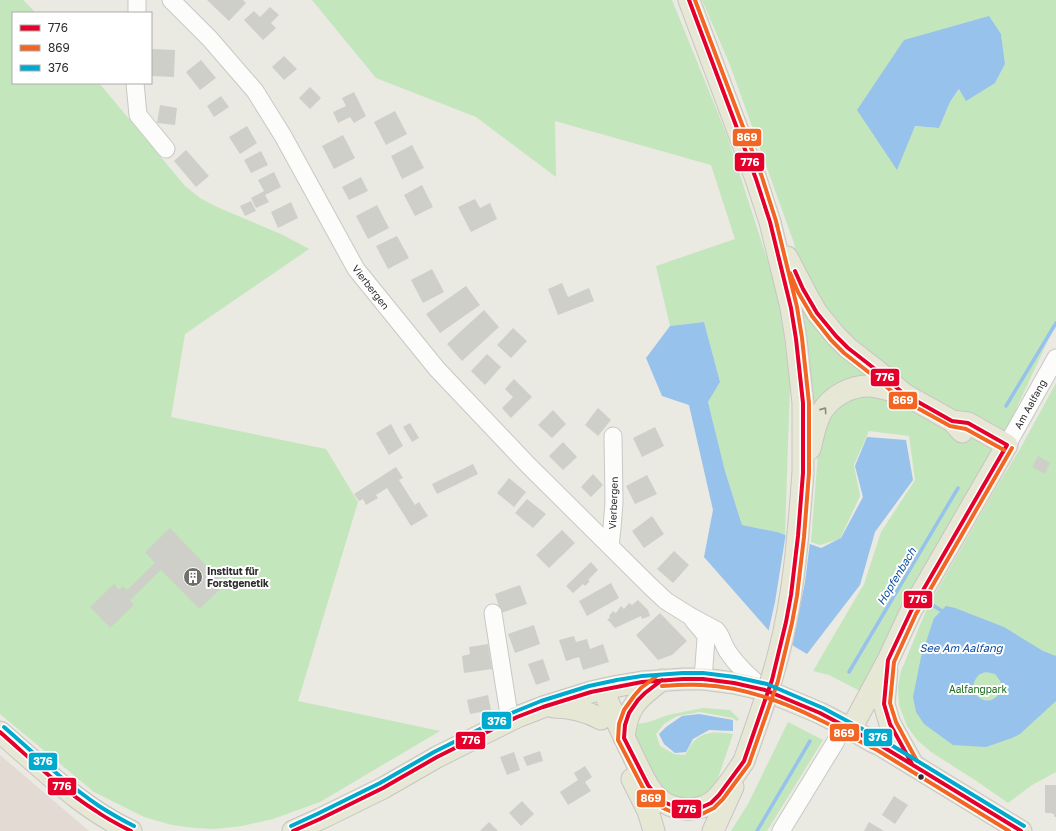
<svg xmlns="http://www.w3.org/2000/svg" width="1056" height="831" font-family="'Golos Text',sans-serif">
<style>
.medical{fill:#e4dad4}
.green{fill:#c4e6bc;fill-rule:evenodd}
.water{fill:#97c2ec;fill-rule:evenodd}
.pier{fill:#eae9e2}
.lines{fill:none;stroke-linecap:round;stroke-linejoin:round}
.stream{stroke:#97c2ec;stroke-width:3.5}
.building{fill:#cfcfc9}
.minor-casing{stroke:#c8c8c7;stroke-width:19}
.major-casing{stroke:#c6c5c3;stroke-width:23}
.minor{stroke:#fcfcfb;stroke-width:17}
.major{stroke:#e7e7d5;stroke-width:21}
.major-bridge-casing{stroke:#c6c5c3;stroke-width:23;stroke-linecap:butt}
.major-bridge{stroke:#e7e7d5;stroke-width:21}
.bus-1-casing{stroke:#fff;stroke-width:7}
.bus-2-casing{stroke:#fff;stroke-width:7}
.bus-3-casing{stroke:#fff;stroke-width:7}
.bus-1{stroke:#e4002b;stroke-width:4}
.bus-2{stroke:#f26522;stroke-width:4}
.bus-3{stroke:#00a9ce;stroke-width:4}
.oneway{stroke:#8a8a81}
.bus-dot{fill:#2d2d2d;stroke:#fff;stroke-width:1.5}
.labels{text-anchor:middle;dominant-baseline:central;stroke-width:4;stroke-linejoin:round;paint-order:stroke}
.street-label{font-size:10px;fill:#2d2d2d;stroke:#fff}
.poi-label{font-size:10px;font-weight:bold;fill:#2d2d2d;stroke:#fff;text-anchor:start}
.park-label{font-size:10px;fill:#1a6c1c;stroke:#fff}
.water-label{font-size:11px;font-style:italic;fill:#0d4ca1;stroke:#fff}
.line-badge{stroke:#fff;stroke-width:1.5}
.badge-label{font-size:11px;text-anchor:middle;font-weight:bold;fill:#fff}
</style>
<rect width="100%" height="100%" fill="#eae9e2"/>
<!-- medical -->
<path class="medical" d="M0,755L89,831H0Z"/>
<!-- green -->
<path class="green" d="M0,0H23L36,13H13V83H99L185,186L200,198L217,207L283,235L309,249L185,334L171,417L326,449L358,502L298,701L440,731L320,802L273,819L242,826L214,829L195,828L172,825L144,817L94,792L0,714Z
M312,0H672L728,138L779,296L790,384L785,535L777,532L742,525L725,471L708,402L720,382L704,322L670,326L656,266L735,239L711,165L555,121L556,177L476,117L376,78Z
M702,0H1056V323L1005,433L860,691L829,675L813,671L864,584L881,532L915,480L909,436L869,431L854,465L860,496L840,539L820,545L811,542L820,427L811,402L807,338L794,243L730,65ZM1001,34L1005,64L995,83L960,89L950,102L939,128L915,126Z
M1056,383V772L1032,785L1008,803L975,780L931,752L917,740L907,726L899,705L898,687L901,671L928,606L997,486L1020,449Z
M703,708L730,710L739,719L737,721L733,718L700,712L677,716L664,724L656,734L660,746L674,754L685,755C688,750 690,745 694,741C705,730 719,732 733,734L716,784L705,795L687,801L667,795L654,778L640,749L632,725L649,722L668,715Z
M788,722L823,740L767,831H731L748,804Z"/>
<!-- water -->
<path class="water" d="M989,16L1001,34L1005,64L995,83L966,101L959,89L950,102L939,128L915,126L897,170L857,110L904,40Z
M704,322L720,382L708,402L725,471L742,525L777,532L821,548L841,538L863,497L855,466L867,437L906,440L913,480L875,532L860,585L807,654L770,632L704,557L713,510L689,405L662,396L646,358L670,326Z
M946,606L955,608L1004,627L1043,651L1056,656V701L1020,734L1012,738L986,747L953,745L924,724L916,712L913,697L921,657L934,618ZM986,672L995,674C1000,680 1005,687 999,694C986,711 964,691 978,676C979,674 983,673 986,672Z
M699,714L733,720V731L709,730L693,739L686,752L675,753L664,744L659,734L666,727L682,716Z"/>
<!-- pier -->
<path class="pier" d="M786,533L810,542L805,582L792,648L768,633L775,602Z"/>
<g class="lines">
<!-- stream -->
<path class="stream" d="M1006,406L1056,323
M931,604L942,611
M849,672L958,488
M757,831L810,741"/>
</g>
<!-- building -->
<path class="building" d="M207,0H243L246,3L229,21Z
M270,7L279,15L271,23L276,28L263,40L244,20L254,11L260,17Z
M151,49L175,50L174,77L151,76Z
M284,56L297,69L284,80L272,67Z
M201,60L216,78L200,90L186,72Z
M310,87L321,98L310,109L299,98Z
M354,92L366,116L354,123L350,117L338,123L333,112L346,106L342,98Z
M221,96L229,107L214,117L207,106Z
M160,105L177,108L175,125L157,123Z
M395,111L407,134L386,145L374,122Z
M247,126L257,143L240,154L229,137Z
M343,135L355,158L334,169L322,146Z
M412,145L424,168L402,179L391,156Z
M186,150L209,176L196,187L174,161Z
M261,151L268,165L251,173L244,160Z
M274,172L281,187L265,195L269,202L256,208L251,198L264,191L258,180Z
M361,177L368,191L349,200L342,187Z
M422,185L433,207L415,216L404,195Z
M475,199L480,208L490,203L497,219L471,232L458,207Z
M251,201L256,211L245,216L240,206Z
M291,202L298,218L278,228L271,212Z
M377,205L389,228L368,239L356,216Z
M397,236L409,258L388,269L376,246Z
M432,269L444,292L423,303L411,280Z
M562,283L568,297L589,288L594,301L558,315L548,289Z
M466,286L480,305L440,333L426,314Z
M484,310L499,327L462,361L447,344Z
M513,328L527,341L511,358L497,345Z
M487,354L501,367L485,385L471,371Z
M514,379L532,397L511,418L502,408L513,397L505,389Z
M598,408L611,420L598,436L585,425Z
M553,410L566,424L552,438L538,425Z
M410,423L419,438L412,442L403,427Z
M391,424L403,446L389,455L376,433Z
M655,427L664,446L642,457L633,438Z
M563,442L577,457L563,470L549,456Z
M1038,456L1050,463L1045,474L1032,467Z
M473,464L478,474L437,494L432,484Z
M396,467L403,478L399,480L415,505L419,502L428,516L411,526L387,488L376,495L378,498L366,505L363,499L359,501L354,494Z
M593,474L603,485L591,497L581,487Z
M647,475L657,494L635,504L626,486Z
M509,478L526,492L514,507L497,493Z
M527,499L546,514L533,528L515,513Z
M652,516L664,534L644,548L632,531Z
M170,528L225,585L199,609L161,570L130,600L134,605L110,628L90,607L114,584L119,590L123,586L127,590L155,563L145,552Z
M562,530L575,543L549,568L536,555Z
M674,551L689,565L673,583L657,569Z
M591,562L598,570L588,580L590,581L585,586L583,584L573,593L566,586Z
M611,583L619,598L587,616L579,601Z
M520,585L527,604L501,613L495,594Z
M638,600L648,610L650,616L642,619L641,616L615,628L607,619L610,618L609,616L613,611L616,613L621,606L624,609L629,603L632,605Z
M660,613L687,641L672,655L658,660L636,635Z
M534,625L540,644L515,653L508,634Z
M574,636L576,642L587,639L590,649L603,644L609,662L583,670L579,657L566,661L559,640Z
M488,644L492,669L464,673L462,656L470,654L469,647Z
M543,659L550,680L536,685L528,664Z
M488,695L491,710L470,714L467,700Z
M540,751L543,761L527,766L523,757Z
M514,752L520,770L507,775L500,757Z
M585,766L592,777L585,782L591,791L568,805L560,792L578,780L574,773Z
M1045,785H1056V817H1054V814H1052V813H1045Z
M894,796L908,805L895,824L882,815Z
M522,801L534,814L521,826L509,813Z
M489,822L498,831H480Z
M869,822L884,831H864Z"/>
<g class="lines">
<defs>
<path id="minor" d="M171,0L210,39L255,91L283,136L356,269L437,369L528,465L650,586L666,601L690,616L716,630C722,636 723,645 728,652C738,667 751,678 765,690
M137,13V0
M135,83L138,115L166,149
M1007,445L1056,358
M610,546L612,528L614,502L613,436
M493,613L510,721
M693,620L705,634L706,639L703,679
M781,831L836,741"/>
<path id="major" d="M689,0L756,179L770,222L783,275L791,308L796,339L803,403V473
M787,257L809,299L817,313L836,336L848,348L875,369L904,394L952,421L962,432
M810,449C813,437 815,424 821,413C831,396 851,385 871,386C881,387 891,391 901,393
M887,671L884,704L890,724L912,763
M603,689C613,715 625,739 637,764C643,776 648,789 658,798C673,811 696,813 712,802C723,794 736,773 744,761
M554,707C571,707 586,711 601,719
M851,729L888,660L911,611L1007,445L968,423L952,421
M0,732C41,767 81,808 131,831
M624,738C627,706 638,698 662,680
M632,779L648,811L654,831
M293,831L320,819L383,788L437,757L517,717L543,707L591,692L618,686L642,682L683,679H703L734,683L765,690L820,713L851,729L871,741L880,745L1021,831
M713,831L733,787"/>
</defs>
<!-- minor casing -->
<use href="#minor" class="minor-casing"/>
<!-- major casing -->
<use href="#major" class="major-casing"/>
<!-- minor -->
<use href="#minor" class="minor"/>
<!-- major -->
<use href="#major" class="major"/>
<defs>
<path id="major-bridge" d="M744,761C760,715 777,669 786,621C796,572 799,522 803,473"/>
</defs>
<!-- major-bridge casing -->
<use href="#major-bridge" class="major-bridge-casing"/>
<!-- major-bridge -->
<use href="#major-bridge" class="major-bridge"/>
<defs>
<path id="bus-1" d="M795,271L803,289L817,313L836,336L848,348L875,369L904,394L952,421L968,423L1007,445
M662,680L645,693L638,700L629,713L625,725L624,738L648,785L658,798L666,803L681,809H698L711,803L719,795L744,761L772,680L786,622L791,595L798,536L803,473V403L796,339L791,308L770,222L756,179L689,0
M0,732C31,759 61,789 96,811C107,819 119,825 131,831
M912,764L890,724L884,704L888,660L911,611L1007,445
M293,831L320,819L383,788L437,757L517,717L543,707L591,692L642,682L683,679H703L734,683L765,690L820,713L880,745L1021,831"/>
<path id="bus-2" d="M790,273L798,292L812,316L831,340L844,353L871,374L901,399L950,426L966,429L1004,450
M658,675L641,688L634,696L624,710L619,724L618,740L643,788L654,802L663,808L679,815H700L714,808L723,799L749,764L778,681L792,623L797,596L804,537L809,473V403L802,338L797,307L776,221L762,177L695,0
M662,686C675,685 689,684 702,685C743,687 782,701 818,719C838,728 857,741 877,750L1009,831
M917,761L896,722L890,703L894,662L916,614L1012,448"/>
<path id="bus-3" d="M4,727C35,754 65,783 99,806C110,813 122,820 134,826
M291,826L317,814L380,783L434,752L514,712L541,701L589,686L617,680L642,676L683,673H703L735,677L767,684L823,708L883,740L1024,826"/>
</defs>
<!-- bus-1 casing -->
<use href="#bus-1" class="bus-1-casing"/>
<!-- bus-2 casing -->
<use href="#bus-2" class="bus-2-casing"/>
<!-- bus-3 casing -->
<use href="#bus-3" class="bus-3-casing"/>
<!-- bus-1 -->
<use href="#bus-1" class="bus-1"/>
<!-- bus-2 -->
<use href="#bus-2" class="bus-2"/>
<!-- bus-3 -->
<use href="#bus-3" class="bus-3"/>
</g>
<!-- one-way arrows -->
<defs><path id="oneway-chevron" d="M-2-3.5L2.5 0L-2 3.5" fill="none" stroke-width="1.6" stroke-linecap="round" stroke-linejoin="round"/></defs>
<use class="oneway" href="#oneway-chevron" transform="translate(824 410) rotate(-55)"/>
<!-- icons -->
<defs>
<symbol id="building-disc" viewBox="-11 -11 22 22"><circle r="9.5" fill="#6f6f6c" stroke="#fff"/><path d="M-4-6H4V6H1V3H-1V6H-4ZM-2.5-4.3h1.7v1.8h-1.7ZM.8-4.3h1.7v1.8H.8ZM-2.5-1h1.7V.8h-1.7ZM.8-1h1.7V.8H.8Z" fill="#fff"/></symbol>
</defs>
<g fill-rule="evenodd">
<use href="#building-disc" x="182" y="566" width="22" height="22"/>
</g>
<!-- markers -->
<circle class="bus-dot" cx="921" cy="777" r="3.5"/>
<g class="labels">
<!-- street labels -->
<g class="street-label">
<text transform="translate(371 287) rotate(52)">Vierbergen</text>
<text transform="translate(1030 404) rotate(-61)">Am Aalfang</text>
<text transform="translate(613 503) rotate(-88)">Vierbergen</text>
</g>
<!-- poi labels -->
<g class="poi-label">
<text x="207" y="571">Institut für<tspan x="207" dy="12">Forstgenetik</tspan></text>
</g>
<!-- park labels -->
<g class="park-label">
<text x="978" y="689">Aalfangpark</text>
</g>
<!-- water labels -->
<g class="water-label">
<text transform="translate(896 576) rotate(-59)">Hopfenbach</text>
<text x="961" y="647">See Am Aalfang</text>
</g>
</g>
<g class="line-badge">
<rect x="732" y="128" width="30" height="19" rx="4" fill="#f26522"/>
<rect x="734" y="152" width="31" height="20" rx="4" fill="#e4002b"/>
<rect x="870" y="368" width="30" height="19" rx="4" fill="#e4002b"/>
<rect x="888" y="391" width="30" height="19" rx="4" fill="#f26522"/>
<rect x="903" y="590" width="30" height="19" rx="4" fill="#e4002b"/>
<rect x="481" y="711" width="31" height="19" rx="4" fill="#00a9ce"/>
<rect x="829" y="723" width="31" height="19" rx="4" fill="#f26522"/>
<rect x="863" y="728" width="30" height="19" rx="4" fill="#00a9ce"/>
<rect x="455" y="731" width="31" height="19" rx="4" fill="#e4002b"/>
<rect x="28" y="752" width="30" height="19" rx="4" fill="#00a9ce"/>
<rect x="47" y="777" width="30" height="19" rx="4" fill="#e4002b"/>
<rect x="636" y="789" width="30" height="19" rx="4" fill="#f26522"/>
<rect x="671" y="799" width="31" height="20" rx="4" fill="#e4002b"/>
</g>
<g class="badge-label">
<text x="747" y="141">869</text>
<text x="750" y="166">776</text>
<text x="885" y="381">776</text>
<text x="903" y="404">869</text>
<text x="918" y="603">776</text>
<text x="497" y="725">376</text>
<text x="844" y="737">869</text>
<text x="878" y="741">376</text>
<text x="471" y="744">776</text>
<text x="43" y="765">376</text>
<text x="62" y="790">776</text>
<text x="651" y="802">869</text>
<text x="687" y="813">776</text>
</g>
<!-- legend -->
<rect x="12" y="12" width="140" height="72" fill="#ffffff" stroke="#ababab"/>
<rect x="20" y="25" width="20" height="6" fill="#e4002b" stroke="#ababab"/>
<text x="48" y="32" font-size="12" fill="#2d2d2d">776</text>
<rect x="20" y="45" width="20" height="6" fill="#f26522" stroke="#ababab"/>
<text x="48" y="52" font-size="12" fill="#2d2d2d">869</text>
<rect x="20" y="65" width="20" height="6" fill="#00a9ce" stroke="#ababab"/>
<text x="48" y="72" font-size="12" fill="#2d2d2d">376</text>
</svg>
